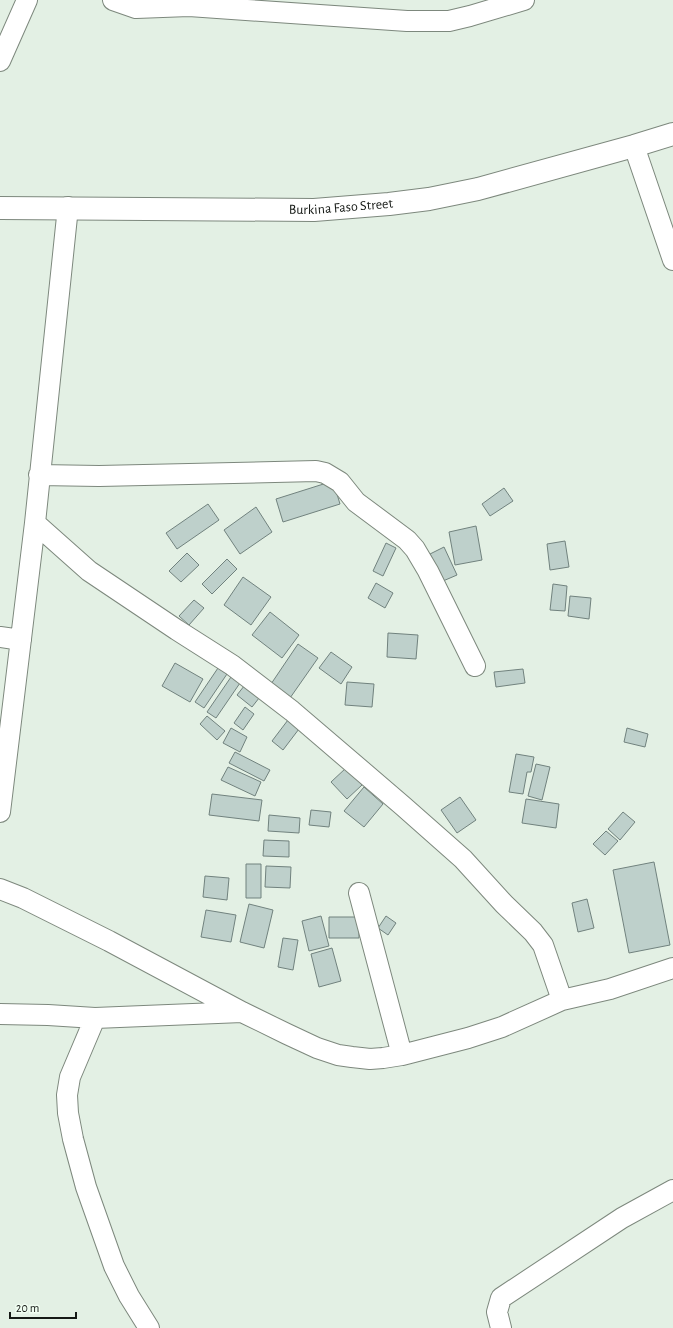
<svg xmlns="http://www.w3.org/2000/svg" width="673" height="1328" font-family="'Alegreya Sans',sans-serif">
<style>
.building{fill:#bed0cb;stroke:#71827e}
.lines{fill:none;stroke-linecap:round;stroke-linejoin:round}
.street-casing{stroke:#7d887d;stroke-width:22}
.secondary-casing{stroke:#7d887d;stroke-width:24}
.street{stroke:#fff;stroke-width:20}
.secondary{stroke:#fff;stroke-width:22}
.labels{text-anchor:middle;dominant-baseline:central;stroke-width:3;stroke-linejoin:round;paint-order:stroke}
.street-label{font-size:14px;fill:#151915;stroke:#f0fdf1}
</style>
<rect width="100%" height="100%" fill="#e3f0e4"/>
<!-- building -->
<path class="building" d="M333,481L340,504L283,522L276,499Z
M504,488L513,501L490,516L482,504Z
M208,504L219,520L177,549L166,533Z
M256,507L272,532L240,554L224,530Z
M476,526L482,560L455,565L449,532Z
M565,541L569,567L550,570L547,544Z
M386,543L396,548L383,576L373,571Z
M444,547L457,575L443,581L430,554Z
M187,553L199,565L181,582L169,571Z
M227,559L237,569L212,594L202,584Z
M243,577L271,597L251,625L224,605Z
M376,583L393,593L385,608L368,598Z
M553,584L567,586L565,611L550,610Z
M570,596L591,598L589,619L568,616Z
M194,600L204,608L189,625L179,616Z
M270,612L299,635L282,658L252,635Z
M388,633L418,635L416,659L387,657Z
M298,644L318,658L290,698L271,684Z
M331,652L352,667L341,684L319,668Z
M175,663L203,679L190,702L162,686Z
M218,668L227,674L204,708L195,702Z
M523,669L525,683L496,687L494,672Z
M231,677L240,683L216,718L207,712Z
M248,681L263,693L252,707L237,695Z
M347,682L374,684L372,707L345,705Z
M245,707L254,714L243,730L234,723Z
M207,716L225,731L217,740L200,724Z
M291,716L302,725L283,750L272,741Z
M231,728L247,737L240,752L223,743Z
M627,728L648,734L645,747L624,742Z
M235,752L270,770L264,781L229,763Z
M516,754L534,757L531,772H527L523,794L509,792Z
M536,764L550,767L542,800L528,796Z
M228,767L261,782L255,796L221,780Z
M346,768L362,785L347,799L331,782Z
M364,787L383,804L364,827L344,811Z
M212,794L262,800L259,821L209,815Z
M460,797L476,820L457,833L441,810Z
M526,799L559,804L556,828L522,823Z
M311,810L331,812L329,827L309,825Z
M623,812L635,822L620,840L608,829Z
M269,815L300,818L299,833L268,831Z
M606,831L618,841L605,855L593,844Z
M264,840L289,841V857L263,856Z
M654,862L670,945L629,953L613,870Z
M246,864H261V898H246Z
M266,866L291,867L290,888L265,887Z
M205,876L229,878L227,900L203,897Z
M587,899L594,928L578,932L572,903Z
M249,904L273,910L264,948L240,942Z
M206,910L236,915L231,942L201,937Z
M321,916L329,946L309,951L302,921Z
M386,916L396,923L388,935L378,928Z
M329,917H359V938H329Z
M283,938L298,940L293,970L278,967Z
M332,948L341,981L319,987L311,954Z"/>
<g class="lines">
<defs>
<path id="street" d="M113,0L136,8L189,6L407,21H449L470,16L524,0
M0,61L27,0
M634,146L673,260
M39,475L99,476L316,471L325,473L340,482L356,502L407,540L415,549L428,571L475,666
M35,523L89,571L177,630L232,665L292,711L403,806L463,859L504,904L533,932L543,945L562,1000
M0,637L21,640
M0,812L35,523L68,207
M0,889L23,898L109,941L242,1012L287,1034L317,1048L338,1055L352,1057L370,1059L383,1058L402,1055L468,1038L502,1027L562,1000L610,989L673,968
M359,893L402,1055
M0,1014L48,1015L95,1018L242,1012
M95,1018L70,1077L67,1095L68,1113L73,1139L86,1187L114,1266L129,1296L149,1328
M501,1328L497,1312L501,1298L622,1218L673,1190"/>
<g id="secondary">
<path id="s1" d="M0,208L314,210L389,204L429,199L478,189L634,146L673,134"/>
</g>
</defs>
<!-- street casing -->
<use href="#street" class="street-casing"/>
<!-- secondary casing -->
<use href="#secondary" class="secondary-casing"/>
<!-- street -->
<use href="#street" class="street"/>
<!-- secondary -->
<use href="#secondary" class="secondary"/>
</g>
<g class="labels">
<!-- street labels -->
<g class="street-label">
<text stroke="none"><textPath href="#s1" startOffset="341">Burkina Faso Street</textPath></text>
</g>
</g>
<!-- scale -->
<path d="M10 1312v6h66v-6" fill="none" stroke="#151915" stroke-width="2"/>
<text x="16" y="1312" font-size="12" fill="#151915" stroke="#f0fdf1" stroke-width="3" paint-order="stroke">20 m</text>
</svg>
